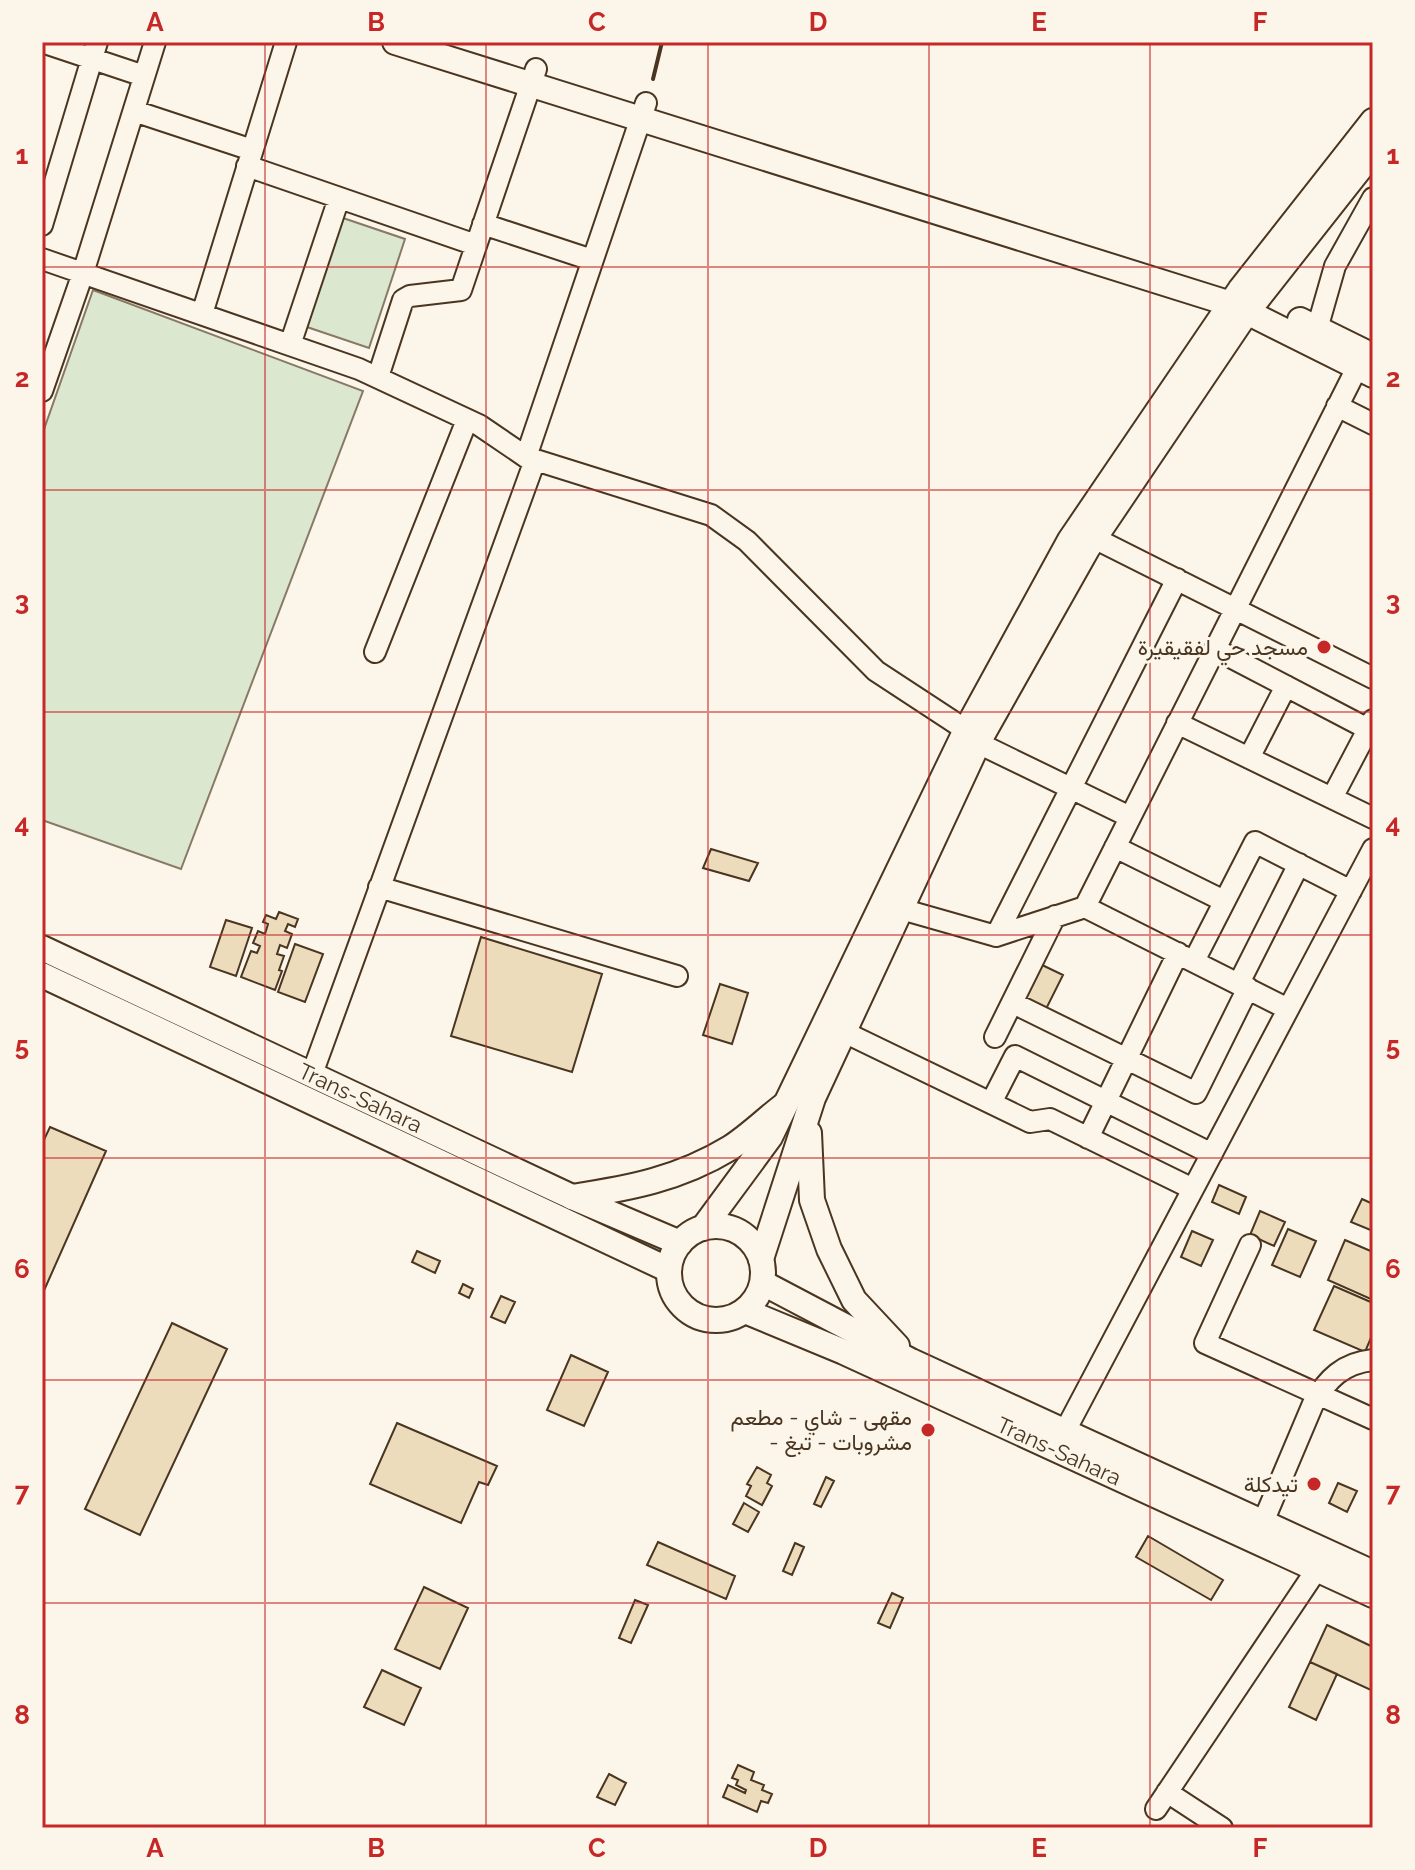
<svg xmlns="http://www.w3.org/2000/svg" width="1415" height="1870" font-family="Raleway,Vazirmatn,sans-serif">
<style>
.green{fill:#dce7d0;stroke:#887966;stroke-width:2}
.building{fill:#ecdcbc;stroke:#4a3520;stroke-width:2}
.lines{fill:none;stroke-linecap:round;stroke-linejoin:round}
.minor-casing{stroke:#4a3520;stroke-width:24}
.major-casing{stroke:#4a3520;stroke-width:28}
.minor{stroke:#fbf6e9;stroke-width:20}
.major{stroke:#fbf6e9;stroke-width:24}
.wall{stroke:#4a3520;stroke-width:4}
.grid{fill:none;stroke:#c62828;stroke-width:2;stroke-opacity:0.55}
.poi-dot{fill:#c62828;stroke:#fbf6e9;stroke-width:3}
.labels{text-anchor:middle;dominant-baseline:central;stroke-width:6;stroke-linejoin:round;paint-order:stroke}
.poi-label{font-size:22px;fill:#4a3520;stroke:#fbf6e9;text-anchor:end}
.street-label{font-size:22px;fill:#4a3520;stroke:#fbf6e9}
.neatline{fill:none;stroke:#c62828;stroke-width:3}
.grid-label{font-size:26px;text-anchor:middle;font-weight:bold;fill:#c62828}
</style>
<rect width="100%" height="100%" fill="#fbf6e9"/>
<!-- green -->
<path class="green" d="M343,218L405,239L369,348L307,327Z
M93,290L363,391L181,869L42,820V435Z"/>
<!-- building -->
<path class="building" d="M711,849L758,863L749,881L703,868Z
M279,912L298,919L295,927L288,924L285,931L292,934L287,948L280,945L277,954L284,956L279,970L282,971L275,990L241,977L251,951L257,953L260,946L253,943L258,931L265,934L268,924L263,922L266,915L276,919Z
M226,920L252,928L236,976L210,967Z
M481,937L602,974L572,1072L451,1036Z
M295,944L323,954L305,1002L278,992Z
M1040,964L1063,975L1045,1011L1023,1000Z
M720,984L748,993L732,1044L703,1035Z
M50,1127L106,1151L42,1295V1144Z
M1219,1185L1246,1197L1239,1214L1212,1202Z
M1362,1199L1373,1204V1231L1351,1222Z
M1260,1211L1285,1222L1274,1246L1250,1235Z
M1288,1229L1316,1241L1300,1277L1272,1265Z
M1192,1231L1213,1240L1201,1266L1181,1257Z
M1345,1240L1373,1252V1300L1328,1280Z
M417,1251L440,1261L435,1273L412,1262Z
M463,1284L473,1289L469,1298L459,1293Z
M1334,1286L1373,1303V1333L1365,1352L1314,1330Z
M501,1296L515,1302L505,1323L491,1317Z
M172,1323L227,1349L140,1535L85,1509Z
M571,1355L608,1372L584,1426L547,1410Z
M397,1423L497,1466L488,1485L479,1482L461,1523L370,1484Z
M757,1467L771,1475L767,1483L772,1486L762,1505L746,1496L751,1486L747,1484Z
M826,1477L834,1481L821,1507L814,1504Z
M1338,1483L1357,1491L1347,1512L1329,1503Z
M744,1503L759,1512L748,1532L733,1524Z
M1148,1536L1223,1580L1211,1600L1136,1557Z
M658,1542L735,1576L726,1599L647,1565Z
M795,1543L804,1547L792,1575L783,1571Z
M424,1587L468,1608L440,1669L395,1649Z
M892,1593L903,1598L890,1628L878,1623Z
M635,1600L648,1605L631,1643L619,1638Z
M1327,1625L1373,1647V1691L1310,1662Z
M1310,1662L1337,1674L1316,1720L1289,1707Z
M382,1670L421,1688L404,1725L364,1707Z
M738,1765L754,1772L751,1780L764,1785L762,1790L772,1794L768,1803L761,1801L757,1812L723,1797L728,1785L745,1793L746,1790L736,1785L738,1780L732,1778Z
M609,1774L626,1783L615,1805L597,1797Z"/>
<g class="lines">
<defs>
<path id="minor" d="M42,42L144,76
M134,111L252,150
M247,166L476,245
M483,224L592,260
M42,225L97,42
M42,259L359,369L479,425L526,457L711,515L747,541L876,671L966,730L977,735
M202,314L286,42
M1317,329L1335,266L1373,198
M290,345L339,198
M378,377L403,300L410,296L461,290L536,69
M42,391L83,273L155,42
M1337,406L1373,424
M526,457L646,103
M1094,538L1373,678
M1215,649L1368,729
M375,652L467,420
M1177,723L1373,818
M978,743L1130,817
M1249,758L1286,686
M1332,798L1373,720
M1115,847L1224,901
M379,887L677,976
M1085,907L1288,1009
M901,909L996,936L1085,907L1364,354
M996,936L1177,579
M1194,961L1255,842L1351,891
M1239,983L1299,864
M1013,1003L1196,1093L1248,988
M844,1032L1030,1122L1050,1119L1193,1189
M995,1037L1055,916
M312,1074L535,460
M991,1103L1015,1056L1212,1154
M1088,1138L1178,953
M1250,1245L1205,1343L1373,1419
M1065,1431L1373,849
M1258,1534L1313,1404C1327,1379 1343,1363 1373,1360
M1167,1792L1222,1828
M1156,1809L1317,1569"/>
<g id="major">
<path d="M395,42L1231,304L1373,375"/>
<path d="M1300,320L1373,356"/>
<path id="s1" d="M42,948L572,1197L680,1243"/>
<path d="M42,975L669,1270"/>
<path d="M809,1133L812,1200L829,1249L854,1300L897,1346"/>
<path d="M572,1197C630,1188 679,1179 730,1148C749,1136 766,1119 783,1106"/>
<circle cx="716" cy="1273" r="47"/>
<path d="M703,1228L770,1137L966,730L1070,540L1240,290L1373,121"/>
<path d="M761,1259L813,1098L981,737L1087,549L1247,312L1373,152"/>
<path d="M763,1283L911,1361L1373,1573"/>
<path id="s2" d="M745,1311L844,1352L1373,1595"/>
</g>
</defs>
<!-- minor casing -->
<use href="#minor" class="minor-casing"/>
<!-- major casing -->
<use href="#major" class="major-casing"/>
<!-- minor -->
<use href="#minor" class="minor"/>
<!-- major -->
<use href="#major" class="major"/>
<!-- wall -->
<path class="wall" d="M653,79L662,42"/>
</g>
<!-- grid -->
<path class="grid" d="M265,42V1828M486,42V1828M708,42V1828M929,42V1828M1150,42V1828M42,267H1373M42,490H1373M42,712H1373M42,935H1373M42,1158H1373M42,1380H1373M42,1603H1373"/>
<!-- markers -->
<g class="poi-dot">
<circle cx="1324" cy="647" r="8"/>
<circle cx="928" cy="1430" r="8"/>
<circle cx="1314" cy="1484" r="8"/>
</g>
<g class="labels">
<!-- poi labels -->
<g class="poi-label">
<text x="1308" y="647">مسجد حي لفقيقيرة</text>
<text x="912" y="1417">مقهى - شاي - مطعم<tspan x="912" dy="25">- مشروبات - تبغ</tspan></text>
<text x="1298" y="1484">تيدكلة</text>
</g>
<!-- street labels -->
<g class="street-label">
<text stroke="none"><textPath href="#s1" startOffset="352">Trans-Sahara</textPath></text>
<text stroke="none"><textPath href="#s2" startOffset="344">Trans-Sahara</textPath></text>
</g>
</g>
<!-- border -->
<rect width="1415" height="1870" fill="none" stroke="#fbf6e9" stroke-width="88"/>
<rect x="44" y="44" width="1327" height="1782" class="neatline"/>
<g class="grid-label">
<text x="155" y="31">A</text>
<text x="376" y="31">B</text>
<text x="597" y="31">C</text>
<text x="818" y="31">D</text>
<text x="1039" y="31">E</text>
<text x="1260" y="31">F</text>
<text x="22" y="164">1</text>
<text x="1393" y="164">1</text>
<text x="22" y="387">2</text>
<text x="1393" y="387">2</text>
<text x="22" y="610">3</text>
<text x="1393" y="610">3</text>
<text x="22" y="833">4</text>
<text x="1393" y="833">4</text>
<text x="22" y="1055">5</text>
<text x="1393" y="1055">5</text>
<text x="22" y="1278">6</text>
<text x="1393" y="1278">6</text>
<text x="22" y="1501">7</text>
<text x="1393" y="1501">7</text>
<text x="22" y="1724">8</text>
<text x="1393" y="1724">8</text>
<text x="155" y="1857">A</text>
<text x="376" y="1857">B</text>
<text x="597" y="1857">C</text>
<text x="818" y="1857">D</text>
<text x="1039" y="1857">E</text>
<text x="1260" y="1857">F</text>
</g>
</svg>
